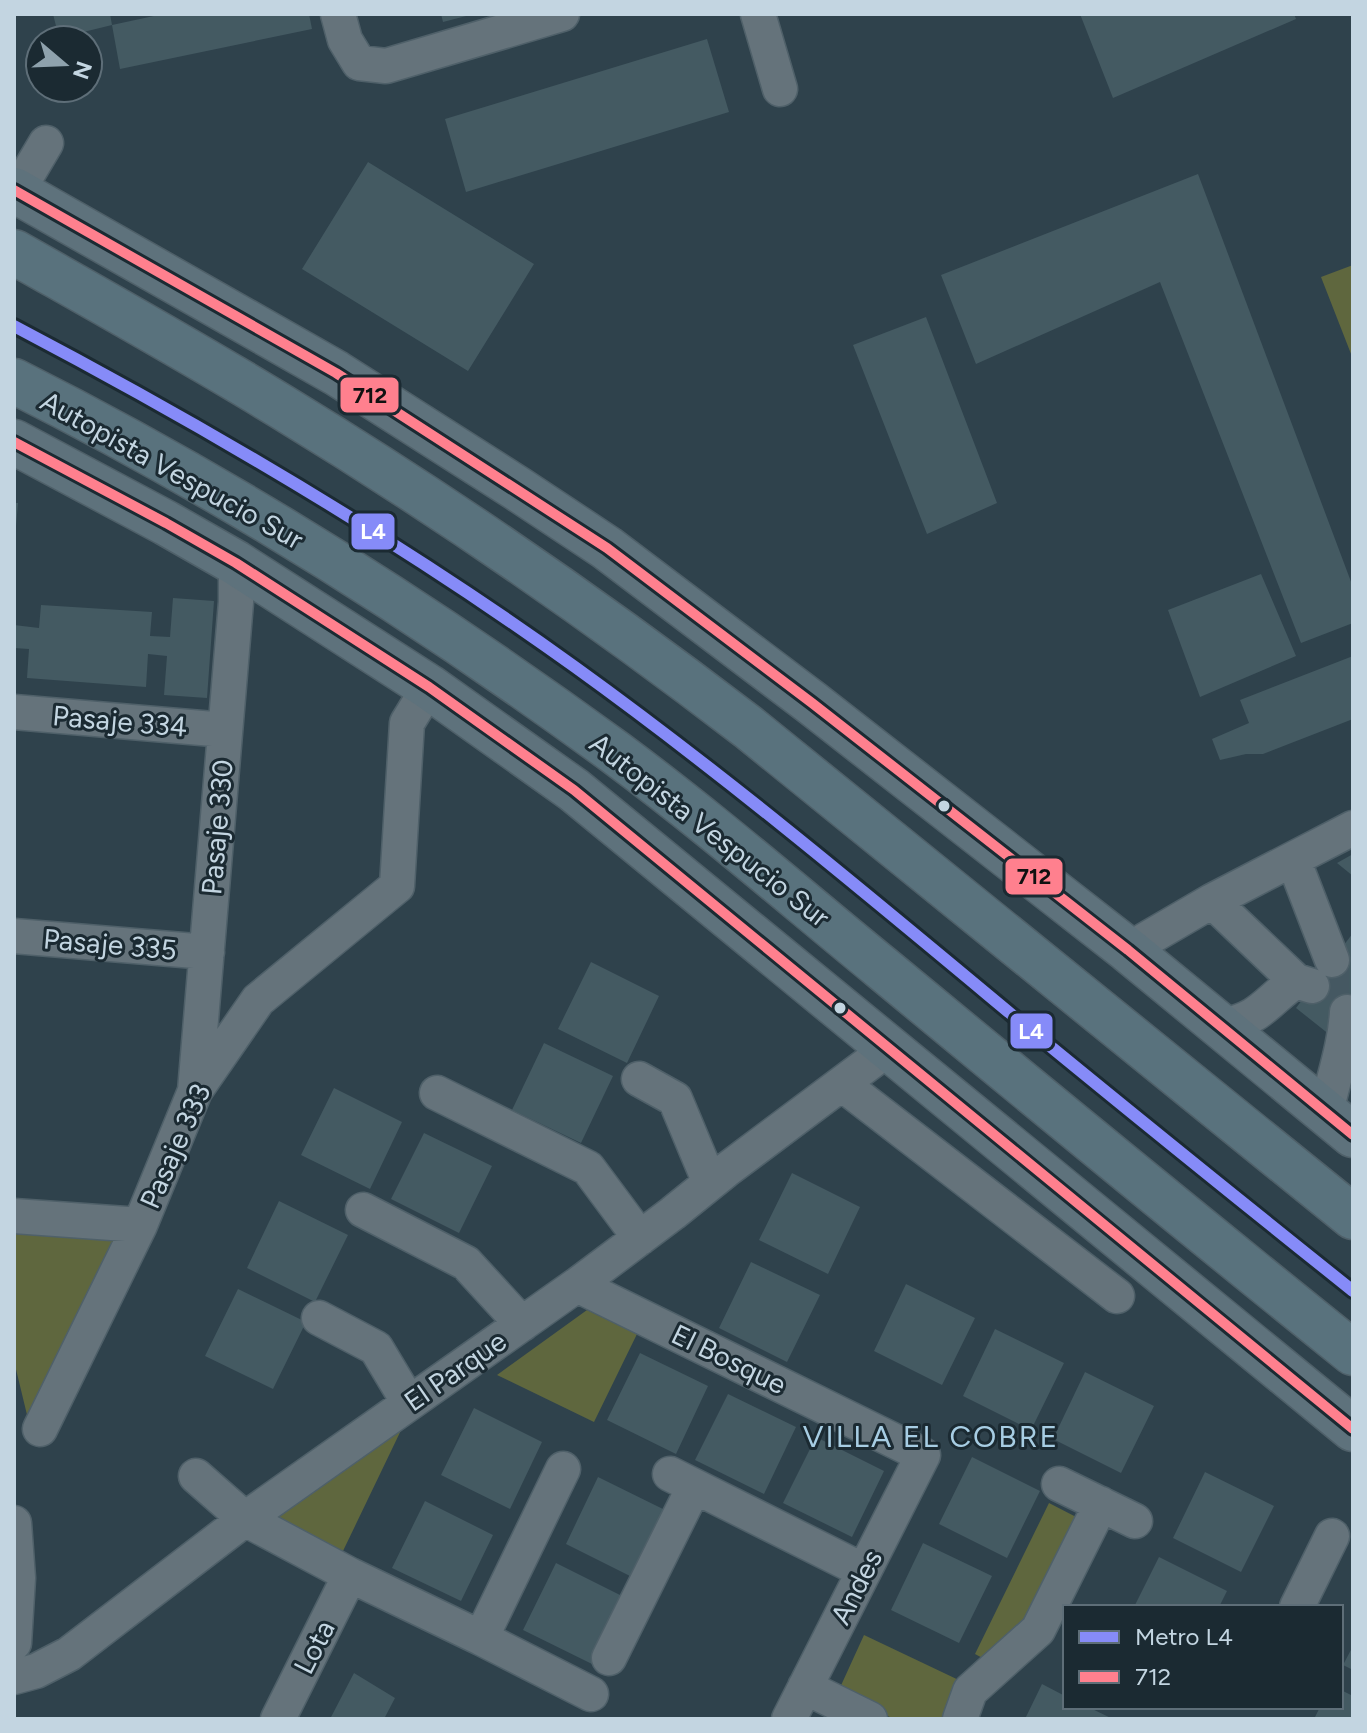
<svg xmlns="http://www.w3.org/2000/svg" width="1367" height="1733" font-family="Figtree,sans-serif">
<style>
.green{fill:#5f673e}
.building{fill:#445a62}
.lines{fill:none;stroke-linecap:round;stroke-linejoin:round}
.minor-tunnel{stroke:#455862;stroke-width:34;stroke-dasharray:34 17;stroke-linecap:butt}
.minor-casing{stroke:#4f6069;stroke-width:37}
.major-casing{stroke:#4f6069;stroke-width:47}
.highway-casing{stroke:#4f6069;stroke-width:47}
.minor{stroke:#65737b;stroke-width:34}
.major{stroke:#5e727c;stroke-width:44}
.highway{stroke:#59727d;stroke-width:44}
.bus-1-casing{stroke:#1b2a32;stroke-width:16}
.bus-1{stroke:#ff808e;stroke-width:10}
.metro-1-casing{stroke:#1b2a32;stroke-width:18}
.metro-1{stroke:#868bf8;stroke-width:12}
.bus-dot{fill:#c3d5e1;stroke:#1b2a32;stroke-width:3}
.labels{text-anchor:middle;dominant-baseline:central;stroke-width:6;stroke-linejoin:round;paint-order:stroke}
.street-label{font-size:28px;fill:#c3d5e1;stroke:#1b2a32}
.neighbourhood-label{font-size:30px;letter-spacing:2px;fill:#a7cde3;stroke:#1b2a32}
.line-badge{stroke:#1b2a32;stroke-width:3}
.badge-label{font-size:22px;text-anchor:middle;font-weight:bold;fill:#fff}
.pale-badge-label{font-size:22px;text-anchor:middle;font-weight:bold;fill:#111}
</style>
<rect width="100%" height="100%" fill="#2f424c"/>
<!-- green -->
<path class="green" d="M1353,265V359L1321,277Z
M14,1231L119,1233L28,1419L14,1361Z
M587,1310L637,1334L594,1422L497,1375Z
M405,1422L343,1551L269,1516Z
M1049,1503L1080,1519L1030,1623L988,1661L975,1654Z
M864,1635L965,1683L948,1719H894L838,1692Z"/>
<!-- building -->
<path class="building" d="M53,14H110L112,25L59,38Z
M163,14H309L312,29L120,69L112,25Z
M441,14H470V15L443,22Z
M1080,14H1294L1296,19L1113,98Z
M707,39L729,112L466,192L445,119Z
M368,162L534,264L468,371L302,269Z
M1198,174L1353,587V623L1301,643L1160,282L976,364L941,275Z
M926,317L997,503L927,534L853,345Z
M14,503H18L16,526H14Z
M1261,574L1296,656L1200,697L1168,610Z
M173,598L214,601L207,698L164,695L167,656L148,654L146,687L27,678L29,649L14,648V625L39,628L41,605L152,612L150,636L170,637Z
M1353,656V719L1263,754H1246L1220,760L1212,739L1249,723L1240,700Z
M1353,854V876L1337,863Z
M1353,933V1005L1330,1035L1296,1008Z
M591,962L659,996L627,1063L558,1029Z
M544,1043L613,1076L581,1143L512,1110Z
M334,1088L402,1122L370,1189L301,1155Z
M424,1133L492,1166L459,1233L391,1199Z
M792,1173L860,1207L828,1274L759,1240Z
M279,1201L348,1235L315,1302L247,1268Z
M751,1262L820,1295L787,1362L719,1328Z
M906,1284L975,1318L942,1385L874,1351Z
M238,1289L306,1322L273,1389L205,1356Z
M995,1329L1064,1363L1031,1430L963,1396Z
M640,1353L708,1386L676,1454L607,1420Z
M1085,1372L1154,1406L1121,1473L1053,1439Z
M728,1394L796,1427L764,1494L695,1460Z
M474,1408L542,1442L510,1509L441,1475Z
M816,1437L884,1471L852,1537L783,1503Z
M972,1457L1040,1491L1007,1558L939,1524Z
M1205,1472L1274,1506L1241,1572L1173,1538Z
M598,1477L667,1511L634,1578L566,1544Z
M425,1501L493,1535L461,1601L392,1568Z
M923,1543L992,1576L959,1643L891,1610Z
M1159,1557L1227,1591L1219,1607H1134Z
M556,1563L624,1597L592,1664L523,1630Z
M1353,1646V1670L1343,1665Z
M354,1673L395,1698L384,1719H330Z
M1042,1684L1065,1696V1707H1088L1113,1719H1025Z
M1341,1690L1353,1696V1719H1314L1320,1707H1341Z"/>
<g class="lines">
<!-- minor-tunnel -->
<path class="minor-tunnel" d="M1332,1000V960"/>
<defs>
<path id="minor" d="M338,14L345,40L359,63L386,66L562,14
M758,14L780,89
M17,192L46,143
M14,712L225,730
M1293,859L1332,960
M1212,901L1296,981
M14,936L207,952
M1128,950L1212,901L1353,828
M1221,1027C1232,1024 1243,1021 1253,1015C1268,1006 1279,992 1296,981L1312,986
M639,1079L675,1099L710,1183
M842,1084L1117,1296
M195,1091L236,602V563
M437,1093L588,1168L640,1238
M1326,1113C1333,1079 1345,1047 1347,1012
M363,1210L466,1263L522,1324
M14,1216L140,1225
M577,1285L923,1455L789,1719
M319,1318L376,1348L409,1403
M40,1429L140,1225L195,1091L258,1000L397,886L407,723L429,687
M670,1474L864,1571
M196,1476L245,1519L350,1575L481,1638L591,1694
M1059,1484L1135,1521
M14,1523L18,1578L14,1643
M1297,1607L1332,1536
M481,1638L563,1469
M609,1658L694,1487
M14,1677L36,1671L69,1654L245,1519L577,1285L673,1213L725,1171L888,1049
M805,1687L870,1719
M278,1719L350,1575
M960,1719L970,1691L1038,1630L1101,1504"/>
<path id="major" d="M14,190L336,373L518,489L607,548L812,703L1128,950L1353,1135
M14,442L166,523L236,563L429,687L574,790L1353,1429"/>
<path id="highway" d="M14,252C104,303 194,353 282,407C443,505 598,612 748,727L1353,1217
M14,381C225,487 426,614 616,753C708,821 794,896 882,968C1038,1097 1195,1226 1353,1353"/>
</defs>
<!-- minor casing -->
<use href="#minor" class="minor-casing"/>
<!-- major casing -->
<use href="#major" class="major-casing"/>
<!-- highway casing -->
<use href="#highway" class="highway-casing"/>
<!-- minor -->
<use href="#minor" class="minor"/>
<!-- major -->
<use href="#major" class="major"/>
<!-- highway -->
<use href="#highway" class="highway"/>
<defs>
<path id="bus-1" d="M14,190L336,373L607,548L812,703L1128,950L1353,1135
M14,442L166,523L236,563L429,687L574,790L1353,1429"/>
</defs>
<!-- bus-1 casing -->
<use href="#bus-1" class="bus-1-casing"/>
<!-- bus-1 -->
<use href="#bus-1" class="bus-1"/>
<defs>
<path id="metro-1" d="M14,326C208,428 397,539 575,667C725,775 868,895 1011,1014C1124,1107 1238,1199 1353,1291"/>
</defs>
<!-- metro-1 casing -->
<use href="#metro-1" class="metro-1-casing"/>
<!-- metro-1 -->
<use href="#metro-1" class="metro-1"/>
</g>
<!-- markers -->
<g class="bus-dot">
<circle cx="944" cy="806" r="7"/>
<circle cx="840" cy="1008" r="7"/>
</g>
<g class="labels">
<!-- street labels -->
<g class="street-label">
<text transform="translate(172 470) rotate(29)">Autopista Vespucio Sur</text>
<text transform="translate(120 721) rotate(5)">Pasaje 334</text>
<text transform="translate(217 827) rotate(-85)">Pasaje 330</text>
<text transform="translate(710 830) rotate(38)">Autopista Vespucio Sur</text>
<text transform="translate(110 944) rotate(5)">Pasaje 335</text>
<text transform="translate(175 1146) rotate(-66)">Pasaje 333</text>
<text transform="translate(729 1359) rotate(26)">El Bosque</text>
<text transform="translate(455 1371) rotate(-35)">El Parque</text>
<text transform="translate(856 1587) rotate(-63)">Andes</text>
<text transform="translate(314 1647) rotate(-63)">Lota</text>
</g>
<!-- neighbourhood labels -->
<g class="neighbourhood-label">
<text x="931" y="1436">VILLA EL COBRE</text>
</g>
</g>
<g class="line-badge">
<rect x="339" y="376" width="61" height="38" rx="8" fill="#ff808e"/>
<rect x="350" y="512" width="46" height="39" rx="8" fill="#868bf8"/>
<rect x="1004" y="857" width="60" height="39" rx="8" fill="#ff808e"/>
<rect x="1009" y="1012" width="45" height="38" rx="8" fill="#868bf8"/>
</g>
<g class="badge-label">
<text x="373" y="539">L4</text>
<text x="1031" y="1039">L4</text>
</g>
<g class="pale-badge-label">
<text x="370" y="403">712</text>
<text x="1034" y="884">712</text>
</g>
<!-- border -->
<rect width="1367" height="1733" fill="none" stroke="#c3d5e1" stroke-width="32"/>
<!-- legend -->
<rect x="1063" y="1605" width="280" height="104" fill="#1b2a32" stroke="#5e6e78" stroke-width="2"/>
<rect x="1079" y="1631" width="40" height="12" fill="#868bf8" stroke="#5e6e78" stroke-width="2"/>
<text x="1135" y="1645" font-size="24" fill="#c3d5e1">Metro L4</text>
<rect x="1079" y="1671" width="40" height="12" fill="#ff808e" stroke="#5e6e78" stroke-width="2"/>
<text x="1135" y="1685" font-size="24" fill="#c3d5e1">712</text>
<!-- north arrow -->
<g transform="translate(64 64) rotate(109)"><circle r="38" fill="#1b2a32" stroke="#5e6e78" stroke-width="2"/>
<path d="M0-6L14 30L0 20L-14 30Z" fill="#8fa2ad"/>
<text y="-12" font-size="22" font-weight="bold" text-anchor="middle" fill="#c3d5e1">N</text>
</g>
</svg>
